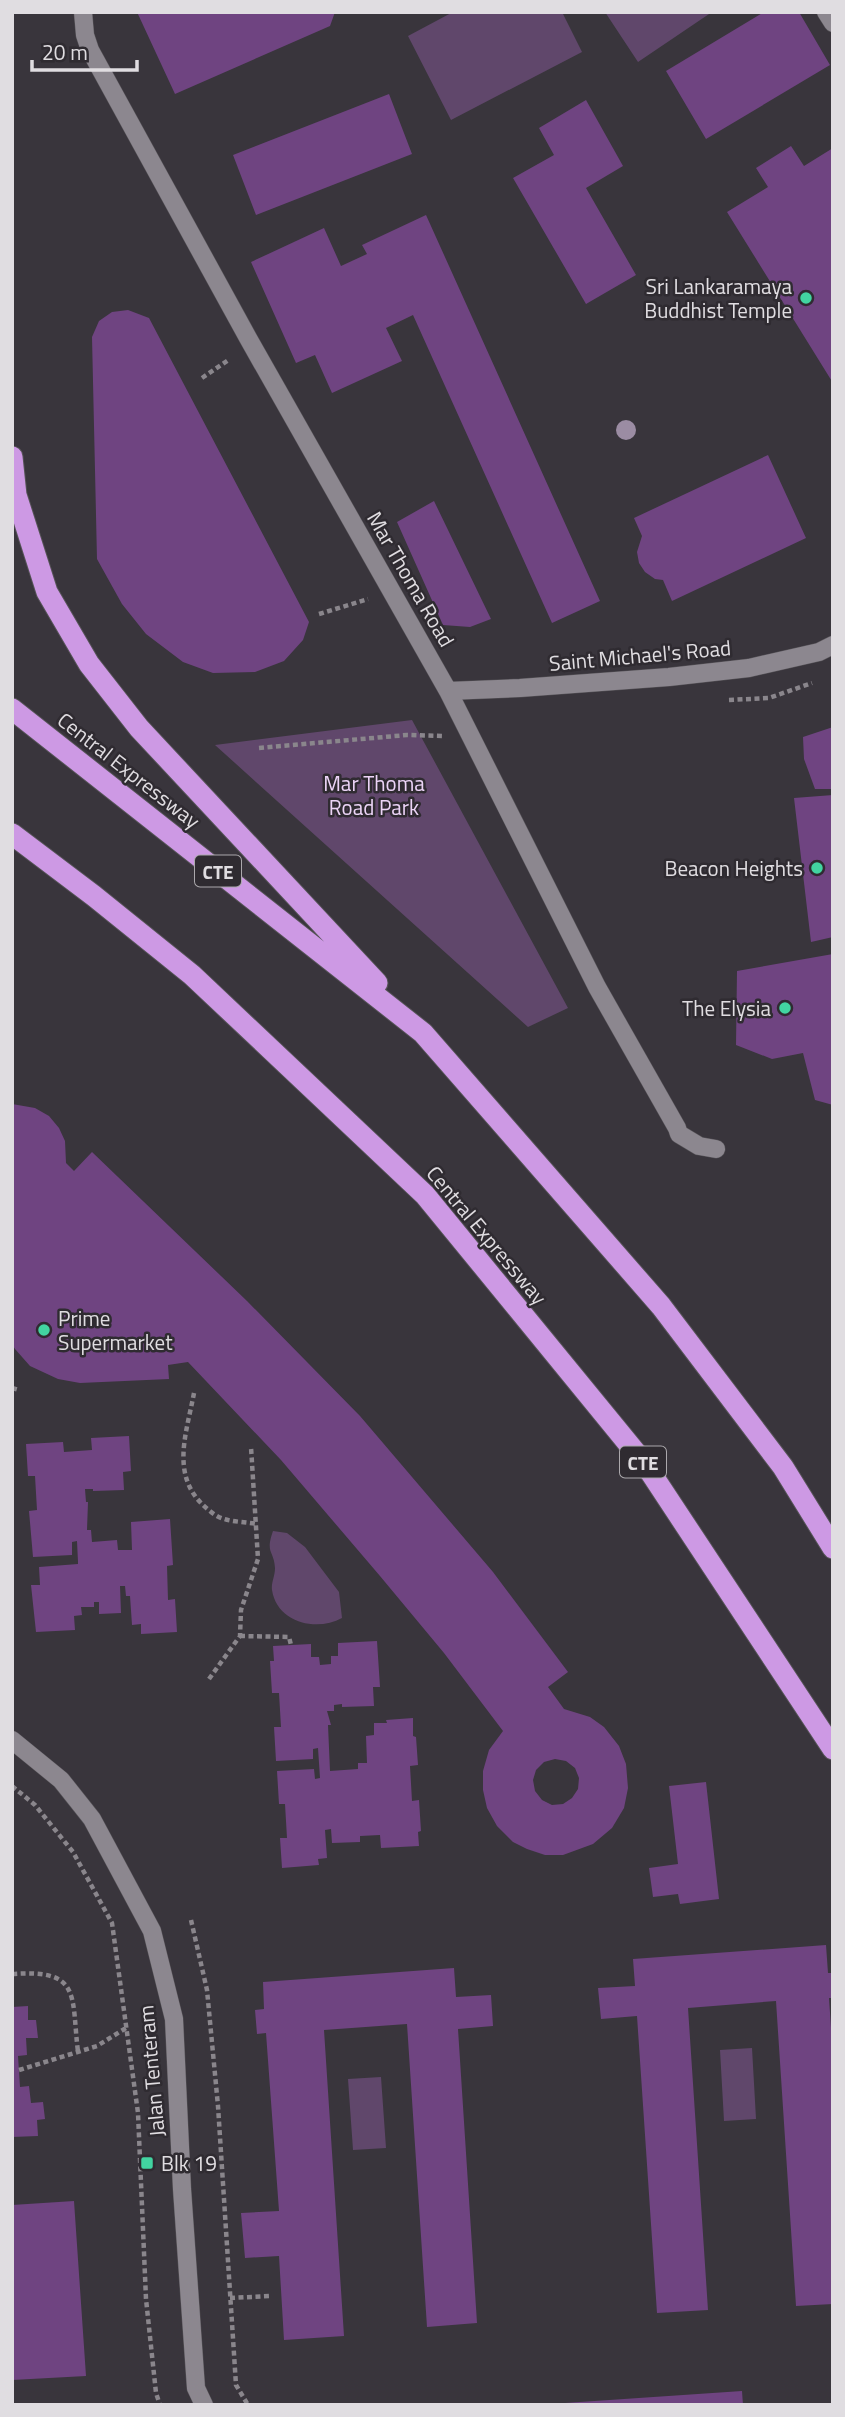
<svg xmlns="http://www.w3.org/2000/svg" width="845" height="2417" font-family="'Titillium Web',sans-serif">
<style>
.green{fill:#60476b}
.building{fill:#6f4481;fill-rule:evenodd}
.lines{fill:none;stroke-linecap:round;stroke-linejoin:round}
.minor-casing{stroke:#565358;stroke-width:19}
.motorway-casing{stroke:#565358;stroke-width:23}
.path{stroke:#8a868c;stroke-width:4.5;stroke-dasharray:5 3.5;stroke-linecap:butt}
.minor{stroke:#8c878f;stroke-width:18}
.motorway{stroke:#cd99e4;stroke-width:21}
.tree{fill:#9b8ca3}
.poi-dot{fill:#42d4a1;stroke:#2f2b31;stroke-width:2.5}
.labels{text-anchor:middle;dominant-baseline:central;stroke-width:5;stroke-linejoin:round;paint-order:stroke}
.shield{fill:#2f2b31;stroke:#aba8ac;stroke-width:2}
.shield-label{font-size:19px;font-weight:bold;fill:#e0dde1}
.poi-label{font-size:21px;fill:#e0dde1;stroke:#2f2b31;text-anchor:end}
.street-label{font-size:21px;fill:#e0dde1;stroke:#2f2b31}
.park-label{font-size:21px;fill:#ecd4f7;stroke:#2f2b31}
</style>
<rect width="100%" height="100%" fill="#39353c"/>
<!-- green -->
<path class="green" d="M453,12H562L582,52L451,120L408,36Z
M605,12H712L638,62Z
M412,720L568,1008L528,1027L215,745Z
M273,1531L287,1533L305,1547L339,1592L342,1618C317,1632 277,1623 272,1590C271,1583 275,1576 275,1568C274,1550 265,1554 273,1531Z
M752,2048L756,2119L724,2121L720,2050Z
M381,2077L386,2148L353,2150L348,2079Z"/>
<!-- building -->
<path class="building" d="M137,12H335L330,26L175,94Z
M764,12H799L830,65L706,139L666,71Z
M389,94L412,154L256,215L233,155Z
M586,100L623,166L586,188L636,275L586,304L513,178L554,155L539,128Z
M791,146L804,166L833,148V383L727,212L768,187L756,168Z
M426,215L600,601L552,623L413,315L386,328L402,361L332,393L315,355L296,363L251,262L324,228L341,266L367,254L362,245Z
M128,310L149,318L309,622L303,640L284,661L255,672L213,673L183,662L146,634L122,604L97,559L92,337L99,321L112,312Z
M768,455L806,538L672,601L663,580L655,579L645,572L639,563L637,552L642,536L634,518Z
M434,501L491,619L470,627L443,625L397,522Z
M833,727V789H815L804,759L803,737Z
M833,795V937L811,942L794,798Z
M833,954V1105L815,1100L803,1053L772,1059L736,1045L737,971Z
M12,1104L35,1108L49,1116L59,1128L65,1141L66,1163L74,1171L92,1152L247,1301L360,1416L493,1572L568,1672L548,1687L564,1709L590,1717L604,1727L619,1746L626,1764L628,1788L624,1808L612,1828L593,1844L563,1855H545L527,1849L513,1842L497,1826L487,1808L483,1790V1771L489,1750L503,1731L444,1653L380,1576L281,1460L188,1362L168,1365L169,1379L80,1383L58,1379L30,1366L15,1349L12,1344ZM555,1759L566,1761L575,1768L579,1778L578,1789L572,1798L563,1804L552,1805L542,1800L535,1791L533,1780L536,1770L544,1762Z
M129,1436L131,1471L123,1472L124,1490L93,1491V1489H85L86,1502H88L87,1530H91L92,1542L117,1540L118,1550H132L131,1522L170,1519L173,1565L167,1566L168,1600L175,1599L177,1632L141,1634V1624L132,1625L130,1596H126L125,1586H120L121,1613L99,1614V1602H94V1607H81L82,1615L74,1616L75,1630L36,1632L31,1585H40L39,1567L78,1564V1562L77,1541L72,1542V1555L33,1557L29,1511L37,1510L35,1476H28L26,1444L63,1442L64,1452L92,1450L91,1438Z
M377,1641L380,1687H373L374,1706L342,1707V1704L334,1705V1711H327L331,1725H328L330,1771L358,1769V1763H367L366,1736L374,1735V1723H387L386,1720L413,1718V1736L416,1737L418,1765L410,1766L412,1801L419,1800L421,1831L418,1832L419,1846L381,1848L380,1835L360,1836V1842L332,1843L331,1829L325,1830L327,1858L318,1859L319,1865L282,1868L280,1838H287L285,1804H279L277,1771L314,1769L315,1779L320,1778L318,1748L313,1749V1759L276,1761L274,1727H281L279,1693H272L270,1661H274L273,1646L311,1644V1657H319L320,1665L331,1664V1656H338V1643Z
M706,1782L719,1899L680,1904L678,1894L653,1897L649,1868L678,1864L669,1786Z
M826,1945L828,1973H833V1998H829L833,2057V2304L796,2306L776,2001L688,2008L708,2310L657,2313L637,2016L601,2019L598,1988L635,1986L633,1959Z
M454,1968L456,1997L491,1995L493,2026L458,2029L477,2323L427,2327L407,2024L324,2030L344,2336L284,2340L279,2256L245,2258L241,2213L279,2211L266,2033L257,2034L255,2010L264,2009L263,1982Z
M28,2006V2020H36L38,2038H26L27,2055L18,2056L20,2087L29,2086L31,2103L43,2102L45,2119L37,2120L38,2136L12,2137V2007Z
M74,2201L86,2376L12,2380V2205Z
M742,2391L743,2405H565V2403Z"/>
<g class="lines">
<defs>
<path id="minor" d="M83,12L85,35L90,50L248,338L448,691L597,987L677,1128L679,1134L699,1146L716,1149
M826,12L833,23
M448,691L520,688L669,677L749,668L819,652L833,645
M12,1740L61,1780L92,1819L152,1931L174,2019L182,2189L196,2388L204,2405"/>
<path id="motorway" d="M12,457L16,495L47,592L89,664L139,728L377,983
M12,709L423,1033L661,1306L783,1467L833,1548
M12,834L94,896L192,975L425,1195L645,1464L833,1749"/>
</defs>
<!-- minor casing -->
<use href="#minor" class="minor-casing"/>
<!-- motorway casing -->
<use href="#motorway" class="motorway-casing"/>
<!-- path -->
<path class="path" d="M202,378L230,359
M319,614L368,599
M729,700L769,698L812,683
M259,748L407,735L443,736
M12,1388L19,1390
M194,1393C187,1431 171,1472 201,1503C207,1509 216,1517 224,1519C234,1522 246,1522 257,1524
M240,1636L289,1637L291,1645
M209,1679L240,1636L241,1610L258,1559L251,1447
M12,1786L35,1805L73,1852L112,1923L138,2113L146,2299L156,2393L160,2405
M191,1920L207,1990L218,2106L236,2385L248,2405
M12,1974C82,1969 71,1995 78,2052
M19,2070L97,2046L126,2028
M230,2298L270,2296"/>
<!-- minor -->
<use href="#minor" class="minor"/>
<!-- motorway -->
<use href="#motorway" class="motorway"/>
</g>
<!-- trees -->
<circle class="tree" cx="626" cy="430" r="10"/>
<!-- markers -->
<g class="poi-dot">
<circle cx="806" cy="298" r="7"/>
<circle cx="817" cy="868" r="7"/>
<circle cx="785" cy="1008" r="7"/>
<circle cx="44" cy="1330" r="7"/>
<rect x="140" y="2156" width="14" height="14" rx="3.5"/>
</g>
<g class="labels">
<!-- shield labels -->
<g class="shield">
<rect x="195" y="855.5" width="46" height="31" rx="5"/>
<rect x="620" y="1446.5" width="46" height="31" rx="5"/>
</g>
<g class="shield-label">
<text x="218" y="871">CTE</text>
<text x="643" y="1462">CTE</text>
</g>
<!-- poi labels -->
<g class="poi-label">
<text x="792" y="286">Sri Lankaramaya<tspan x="792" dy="24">Buddhist Temple</tspan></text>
<text x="803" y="868">Beacon Heights</text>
<text x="771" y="1008">The Elysia</text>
<text x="58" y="1318" text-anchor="start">Prime<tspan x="58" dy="24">Supermarket</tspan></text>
<text x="161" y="2163" text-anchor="start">Blk 19</text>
</g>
<!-- street labels -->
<g class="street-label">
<text transform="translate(411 579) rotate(60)">Mar Thoma Road</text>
<text transform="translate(640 655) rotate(-5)">Saint Michael's Road</text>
<text transform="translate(129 770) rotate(38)">Central Expressway</text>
<text transform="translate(487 1235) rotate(50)">Central Expressway</text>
<text transform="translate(151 2071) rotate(-95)">Jalan Tenteram</text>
</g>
<!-- park labels -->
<g class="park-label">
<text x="374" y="783">Mar Thoma<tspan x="374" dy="24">Road Park</tspan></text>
</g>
</g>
<!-- border -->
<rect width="845" height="2417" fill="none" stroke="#e0dde1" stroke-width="28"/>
<!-- scale -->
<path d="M32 60v10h105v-10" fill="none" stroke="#e0dde1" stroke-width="3.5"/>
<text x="42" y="60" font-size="21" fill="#e0dde1" stroke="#2f2b31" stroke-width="5" paint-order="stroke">20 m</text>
</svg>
